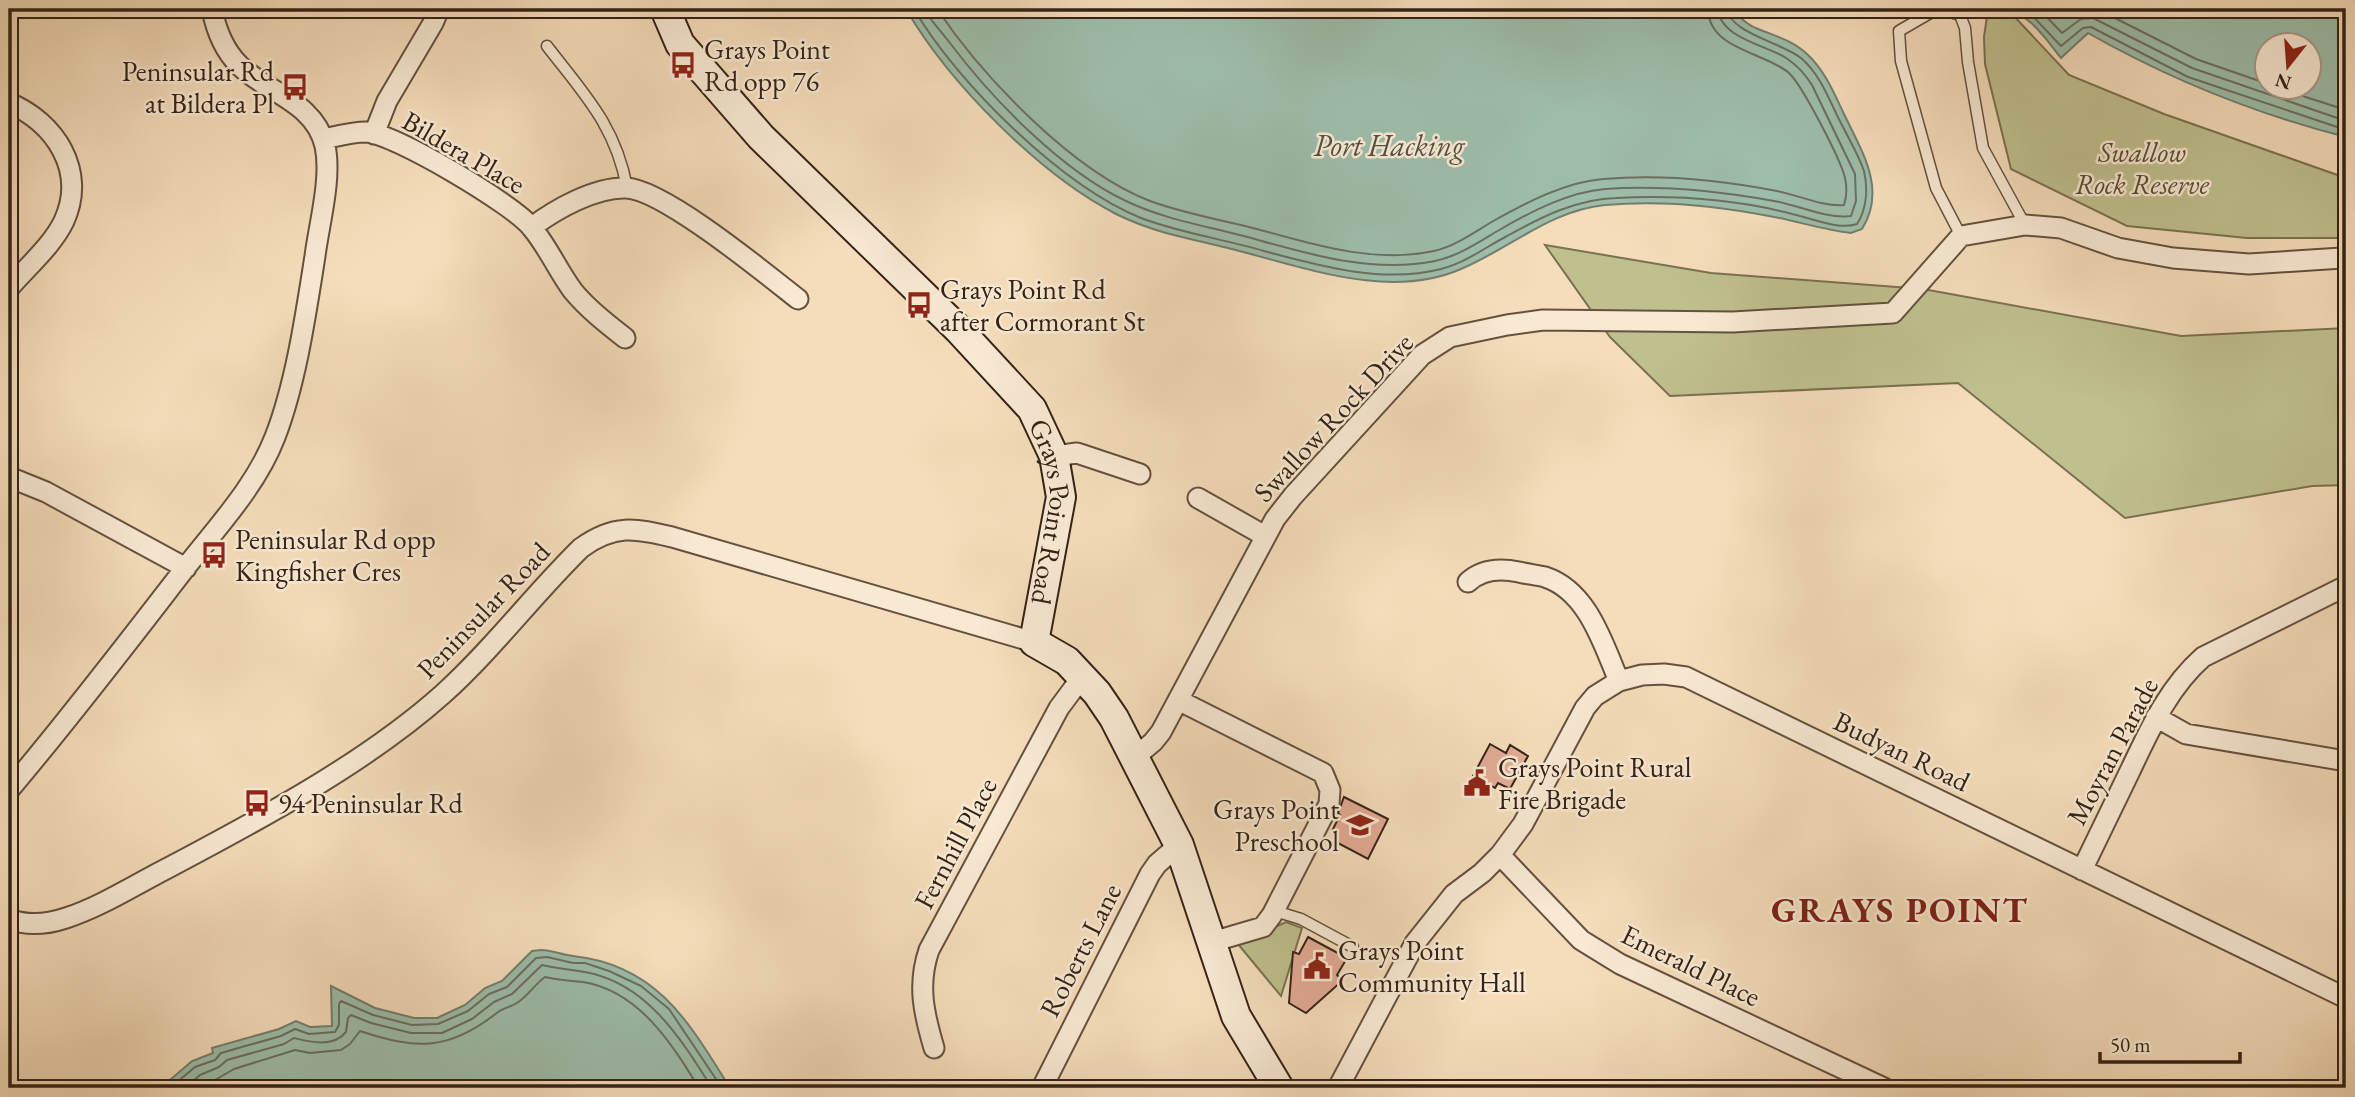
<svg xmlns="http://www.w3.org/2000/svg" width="2355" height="1097" font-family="'EB Garamond',serif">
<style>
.green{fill:#bfc08e;stroke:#7a7152;stroke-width:2}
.water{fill:#9dbdaa;stroke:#737f6f;stroke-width:2;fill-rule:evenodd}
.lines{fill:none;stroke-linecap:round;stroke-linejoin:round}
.shore{stroke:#697060;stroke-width:2}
.building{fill:#e3ab96;stroke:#352216;stroke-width:2}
.lane-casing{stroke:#65513f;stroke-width:13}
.street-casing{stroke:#65513f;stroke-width:23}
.secondary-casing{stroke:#352216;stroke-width:32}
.lane{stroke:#f8e9d3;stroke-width:10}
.street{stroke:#f8e9d3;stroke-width:19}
.secondary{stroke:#f8e9d3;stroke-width:28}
.labels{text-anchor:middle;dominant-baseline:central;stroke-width:5;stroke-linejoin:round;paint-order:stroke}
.poi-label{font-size:28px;fill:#352216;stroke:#f8e9d3;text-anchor:start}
.street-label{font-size:28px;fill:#352216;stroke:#f8e9d3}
.park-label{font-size:28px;font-style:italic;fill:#584a34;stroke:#f8e9d3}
.water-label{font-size:30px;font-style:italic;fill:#545042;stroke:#f8e9d3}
.district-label{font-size:35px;font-weight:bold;letter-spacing:2px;fill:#7a1f14;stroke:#f8e9d3}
</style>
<rect width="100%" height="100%" fill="#f5ddbb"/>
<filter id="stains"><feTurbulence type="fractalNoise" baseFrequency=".00286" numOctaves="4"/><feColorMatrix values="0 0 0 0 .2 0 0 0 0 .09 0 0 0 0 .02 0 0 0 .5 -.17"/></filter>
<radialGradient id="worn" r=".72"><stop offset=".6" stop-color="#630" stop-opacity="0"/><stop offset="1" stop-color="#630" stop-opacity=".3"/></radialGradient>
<!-- green -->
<path class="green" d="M1988,9H1996L2012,14L2069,75L2164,114L2346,178V238H2247L2127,226L2011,169L1985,64L1984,37Z
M1545,245L1711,273L1923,289L2181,336L2346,328V485L2312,486L2125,518L1958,383L1670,396L1610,337Z
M1286,922L1302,928L1281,996L1238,944Z"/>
<!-- water -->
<path class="water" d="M906,9H1730C1738,15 1747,25 1756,28C1774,36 1793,40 1808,55C1825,71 1834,93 1844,114C1862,152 1887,189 1862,229L1851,233C1825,230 1800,222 1774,217C1720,206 1660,200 1605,205C1551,210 1509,249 1461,269C1392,299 1312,270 1243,252C1218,245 1192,240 1166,233C1149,228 1132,222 1116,214C1040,175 949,83 906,9Z
M2005,9H2346V137C2256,114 2169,79 2088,33L2061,58C2045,38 2030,14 2005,9ZM2268,46H2310V88H2268Z
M541,950C552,950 562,955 573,956C657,965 689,1022 730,1088H154L170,1080L192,1061L213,1053L212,1048L279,1029L296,1021L310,1027L332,1026L331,986L375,1008L414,1018H437L465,1005L485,988L502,981L532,951Z"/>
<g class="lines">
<!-- shore -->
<path class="shore" d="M914,9C957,83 1062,186 1141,218C1180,233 1224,239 1264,251C1320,266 1383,284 1441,269C1465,263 1486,247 1507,236C1541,217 1577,199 1616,198C1676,195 1742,200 1800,216C1816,220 1840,230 1857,224C1867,209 1868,188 1864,171C1859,156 1850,141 1843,127C1830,103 1822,76 1801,58C1783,43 1730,33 1727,9
M924,9C931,21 941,31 950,43C992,99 1062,171 1126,201C1167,221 1214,227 1258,240C1315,256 1375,273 1435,261C1459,256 1480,241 1501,229C1532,211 1569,192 1605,189C1661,185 1719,191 1774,201C1798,205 1826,219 1851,216L1856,201L1855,174L1812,85C1805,74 1797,65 1786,58C1766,45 1720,38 1718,9
M937,9C983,77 1072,171 1150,201C1188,215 1229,221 1268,232C1321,247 1379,263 1434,251C1456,246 1476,231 1495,220C1527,202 1566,182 1603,179C1660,174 1721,180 1777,191C1798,195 1823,207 1844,205C1847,196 1847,187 1845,178C1841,160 1802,85 1789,73C1765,52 1709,50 1708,9
M2026,9L2061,46L2083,28L2091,27L2188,77L2346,130
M2039,9L2062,33L2081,19L2093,18L2192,68L2346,121
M2097,9L2196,59L2268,84
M2278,88L2346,110
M170,1088L195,1067L215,1060L221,1053L281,1036L295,1029L309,1034L335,1032L339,1025V1004L341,1001L373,1015L412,1025L438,1024L468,1011L489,994L507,987L536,958L547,957L573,963H585L609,971L641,986L669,1009L722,1088
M185,1088L200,1075L219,1067L227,1060L284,1044L294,1038C310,1042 333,1048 346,1032L348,1018L351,1015L371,1023L411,1033H442L472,1019L494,1002L512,994L542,965C556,968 571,970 585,972C647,983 681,1039 712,1088
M201,1088L234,1069L295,1050L310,1053L341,1050L350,1044L360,1031C417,1050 449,1051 498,1012C503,1008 511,1007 517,1003C528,996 535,984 545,977C558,980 570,981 583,982C639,991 672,1044 699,1088"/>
</g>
<!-- building -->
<path class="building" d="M1490,744L1506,753L1510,745L1528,756L1510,789L1498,783L1495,788L1473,776Z
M1344,797L1388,819L1368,859L1336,842L1332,831L1340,815L1338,813Z
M1308,937L1347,958L1337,975L1342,981L1306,1013L1289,1003L1293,952L1299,954Z"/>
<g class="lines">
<defs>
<path id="lane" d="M1937,9L1899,31L1901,61L1936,188L1961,236
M1941,9L1960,15L1965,28L1968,62L1983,148L2025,225
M547,46C584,94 616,126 627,188
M1275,911L1301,919L1353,947"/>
<path id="street" d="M9,103C55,122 87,171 64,221C52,246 27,267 9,288
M374,134L387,101L433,23L439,9
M323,139C337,136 352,132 366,132C393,133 515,205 532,228C548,247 558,271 573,291C588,309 606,323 625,338
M532,227C556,209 595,187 626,188C663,189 766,274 798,299
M1054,456L1077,453L1140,474
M9,477L46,492L186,568
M1198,498L1265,536
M1468,582C1482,569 1500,568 1519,572C1527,574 1537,575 1545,577C1588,591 1603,644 1619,681
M1178,700L1323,773L1330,790L1329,804L1272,915L1263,927L1212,942
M2156,717L2186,734L2346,761
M1135,757L1153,742L1161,732L1275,519L1293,496L1422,355L1450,337L1507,325L1543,320L1733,322L1893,313L1961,236L2025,225L2061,228L2118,248L2173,258L2249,264L2342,258
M9,790C70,718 128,642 186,567C218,526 256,486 275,437C296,383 306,313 315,256C319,224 332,178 325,146C315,102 267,93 239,65C224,50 216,30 212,9
M1500,855L1581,940L1620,964L1884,1088
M2082,870C2098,837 2114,804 2130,771C2150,729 2168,688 2203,657L2346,586
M9,919C27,926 48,924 66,918C100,907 133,886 166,869C257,821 366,763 443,694C493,649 533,595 581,548C614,524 635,528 672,537L1034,642
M934,1048C924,1014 917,985 929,950L1059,708L1082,677
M1042,1088L1150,874L1157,864L1179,845
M1338,1088L1415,943L1454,894L1482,873L1500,855L1523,824L1585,708L1595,696L1619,681L1642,675L1664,674L1686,677L2346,998"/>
<g id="secondary">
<path id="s1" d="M665,9L680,44L761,137L958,329L1032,409L1054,456L1061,497L1034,642L1067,661L1097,693L1114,718L1179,845L1236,1016L1279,1088"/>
</g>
</defs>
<!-- lane casing -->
<use href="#lane" class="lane-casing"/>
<!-- street casing -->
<use href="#street" class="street-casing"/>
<!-- secondary casing -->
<use href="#secondary" class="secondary-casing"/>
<!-- lane -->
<use href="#lane" class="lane"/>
<!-- street -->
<use href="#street" class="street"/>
<!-- secondary -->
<use href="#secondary" class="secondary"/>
</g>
<!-- icons -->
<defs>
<symbol id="bus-bare" viewBox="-9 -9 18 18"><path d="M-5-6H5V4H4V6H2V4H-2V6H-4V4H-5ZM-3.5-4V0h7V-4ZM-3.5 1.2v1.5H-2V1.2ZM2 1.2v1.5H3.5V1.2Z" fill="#8f2418" stroke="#f8e9d3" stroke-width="2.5" paint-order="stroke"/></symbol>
<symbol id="civic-bare" viewBox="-9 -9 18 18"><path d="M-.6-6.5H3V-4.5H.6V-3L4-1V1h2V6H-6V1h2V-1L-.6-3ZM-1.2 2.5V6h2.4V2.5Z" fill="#8f2418" stroke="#f8e9d3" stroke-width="2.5" paint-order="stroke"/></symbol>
<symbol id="school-bare" viewBox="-9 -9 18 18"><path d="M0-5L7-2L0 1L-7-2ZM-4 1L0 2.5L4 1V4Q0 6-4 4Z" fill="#8f2418" stroke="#f8e9d3" stroke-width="2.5" paint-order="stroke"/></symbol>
</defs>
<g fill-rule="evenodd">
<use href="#bus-bare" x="664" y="46" width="38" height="38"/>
<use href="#bus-bare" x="276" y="68" width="38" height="38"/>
<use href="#bus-bare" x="900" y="286" width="38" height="38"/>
<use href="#bus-bare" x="195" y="536" width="38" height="38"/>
<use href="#civic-bare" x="1458" y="764" width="38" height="38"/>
<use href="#bus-bare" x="238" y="784" width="38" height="38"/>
<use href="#school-bare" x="1341" y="806" width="38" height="38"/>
<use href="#civic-bare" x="1298" y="947" width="38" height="38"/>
</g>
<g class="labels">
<!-- poi labels -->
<g class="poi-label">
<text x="704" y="49">Grays Point<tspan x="704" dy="32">Rd opp 76</tspan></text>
<text x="274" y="71" text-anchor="end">Peninsular Rd<tspan x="274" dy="32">at Bildera Pl</tspan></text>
<text x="940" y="289">Grays Point Rd<tspan x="940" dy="32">after Cormorant St</tspan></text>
<text x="235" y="539">Peninsular Rd opp<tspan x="235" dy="32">Kingfisher Cres</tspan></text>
<text x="1498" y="767">Grays Point Rural<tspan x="1498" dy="32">Fire Brigade</tspan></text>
<text x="278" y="803">94 Peninsular Rd</text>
<text x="1339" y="809" text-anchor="end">Grays Point<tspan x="1339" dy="32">Preschool</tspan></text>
<text x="1338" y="950">Grays Point<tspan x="1338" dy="32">Community Hall</tspan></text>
</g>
<!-- street labels -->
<g class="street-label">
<text transform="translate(464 152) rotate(30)">Bildera Place</text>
<text transform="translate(1333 417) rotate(-47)">Swallow Rock Drive</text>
<text stroke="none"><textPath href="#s1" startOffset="653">Grays Point Road</textPath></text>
<text transform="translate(483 610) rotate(-46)">Peninsular Road</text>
<text transform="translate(1902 751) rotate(26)">Budyan Road</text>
<text transform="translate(2112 751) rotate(-62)">Moyran Parade</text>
<text transform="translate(955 843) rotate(-62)">Fernhill Place</text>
<text transform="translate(1080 950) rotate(-63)">Roberts Lane</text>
<text transform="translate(1691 965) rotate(26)">Emerald Place</text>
</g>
<!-- park labels -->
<g class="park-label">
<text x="2142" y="152">Swallow<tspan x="2142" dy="32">Rock Reserve</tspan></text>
</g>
<!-- water labels -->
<g class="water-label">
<text x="1389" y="145">Port Hacking</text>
</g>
<!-- district labels -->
<g class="district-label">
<text x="1900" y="909">GRAYS POINT</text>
</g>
</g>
<!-- margin -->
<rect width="2355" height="1097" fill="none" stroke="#f5ddbb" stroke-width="35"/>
<rect x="10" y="10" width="2334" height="1076" fill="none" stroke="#352216" stroke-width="3.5"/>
<rect x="18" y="18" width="2320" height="1062" fill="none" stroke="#352216" stroke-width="2"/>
<!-- north arrow -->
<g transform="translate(2288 66) rotate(197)"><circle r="33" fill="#f8e9d3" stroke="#aa9987" stroke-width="2"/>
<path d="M0-5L12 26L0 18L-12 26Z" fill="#8f2418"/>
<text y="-10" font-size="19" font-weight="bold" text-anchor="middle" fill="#352216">N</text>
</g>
<!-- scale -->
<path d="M2100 1052v10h140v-10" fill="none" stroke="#352216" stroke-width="3.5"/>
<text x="2110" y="1052" font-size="21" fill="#352216" stroke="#f8e9d3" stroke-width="5" paint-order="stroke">50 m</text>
<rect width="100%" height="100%" filter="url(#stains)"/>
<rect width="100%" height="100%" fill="url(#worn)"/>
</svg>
